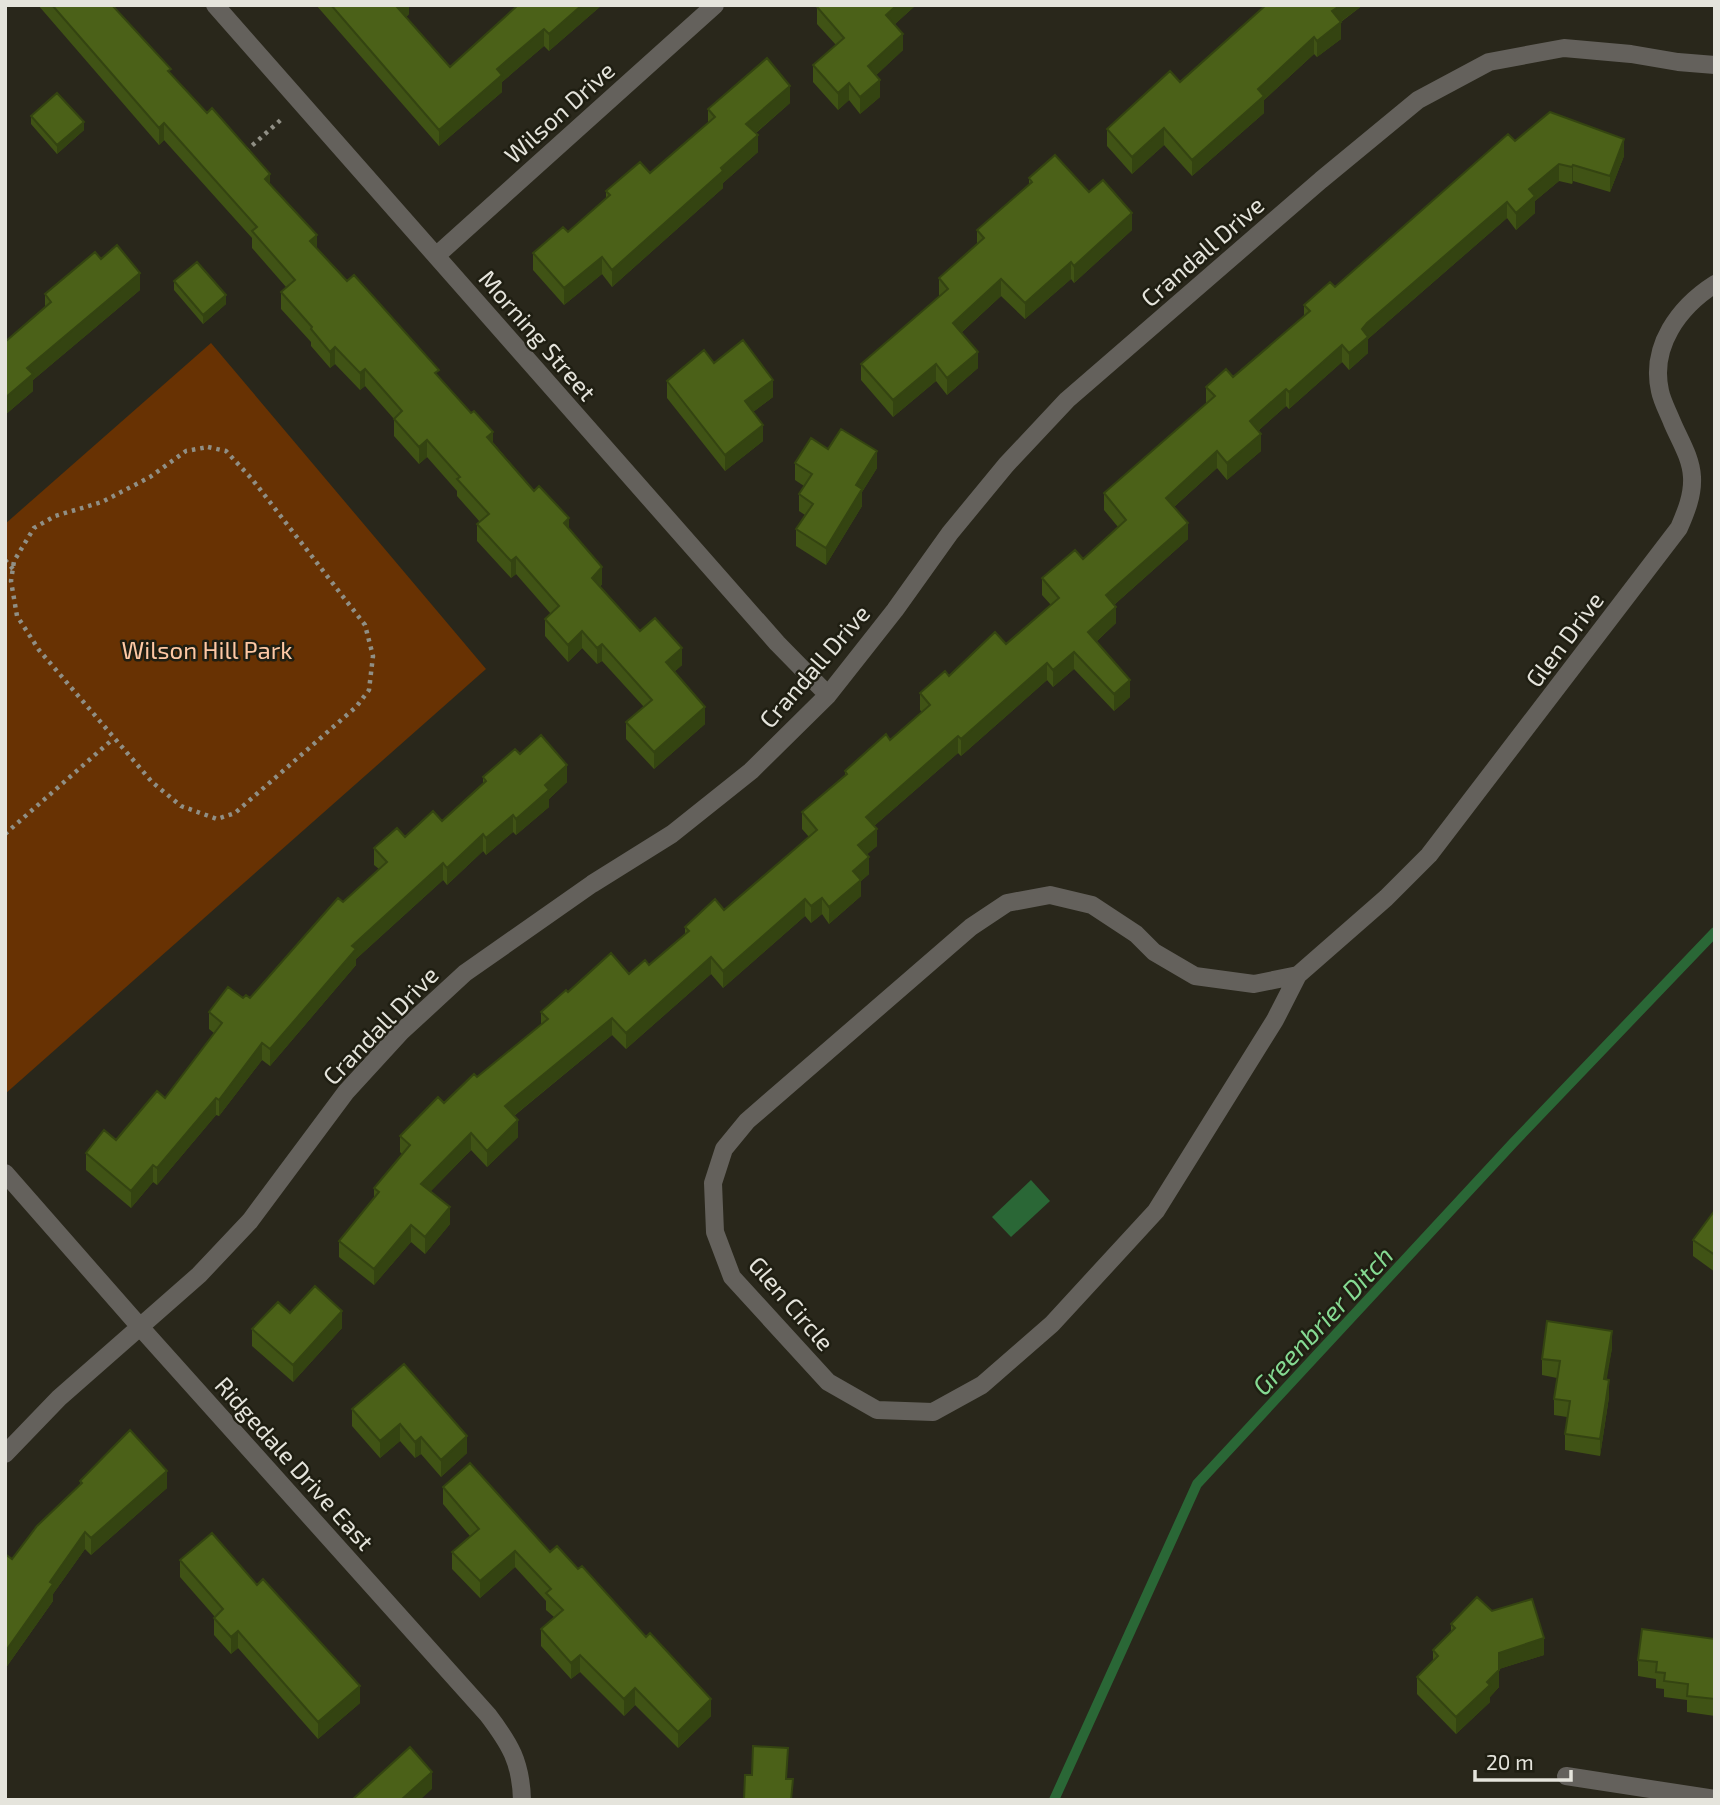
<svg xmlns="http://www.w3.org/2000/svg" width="1720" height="1805" font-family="'Exo 2',sans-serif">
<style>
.green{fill:#683203}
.water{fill:#2a6736}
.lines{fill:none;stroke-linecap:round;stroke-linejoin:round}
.stream{stroke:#2a6736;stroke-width:10}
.path{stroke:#908f85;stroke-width:4.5;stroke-dasharray:3.5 5;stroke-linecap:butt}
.street{stroke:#64615c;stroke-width:18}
.wall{fill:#405315}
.shaded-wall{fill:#344411}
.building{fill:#4b6118;stroke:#344411;stroke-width:2}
.labels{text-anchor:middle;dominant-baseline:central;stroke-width:5;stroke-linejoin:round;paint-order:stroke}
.street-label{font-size:24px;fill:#e5e4dc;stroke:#1f1e12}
.park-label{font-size:24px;fill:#fec8a4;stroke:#1f1e12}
.water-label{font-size:26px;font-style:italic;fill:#85da92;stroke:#1f1e12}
</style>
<rect width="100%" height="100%" fill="#29271b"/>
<!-- green -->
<path class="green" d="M211,343L486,669L5,1094V524Z"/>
<!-- water -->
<path class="water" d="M1031,1180L1050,1201L1011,1237L992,1217Z"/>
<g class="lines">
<!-- stream -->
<path class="stream" d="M1054,1800L1197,1484L1514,1142L1715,932"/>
<!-- path -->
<path class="path" d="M246,151L284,117
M208,447L226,451L252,479L365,625L373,656L369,690L356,707L235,813L217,819L181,806L152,782L39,650L17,616L11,581L14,561L34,528L55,516L102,502L150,477L186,451Z
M5,560L13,569
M5,834L113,739"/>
<!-- street -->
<path class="street" d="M215,5L777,643L828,695
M436,256L715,5
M1050,895L1092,905L1136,934L1154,952L1195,976L1254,984L1298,975L1275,1020L1156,1211L1052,1324L982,1385L933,1412L877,1410L828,1382L732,1277L715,1232L713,1183L724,1149L747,1121L971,927L1007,903Z
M1298,975L1386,898L1429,855L1679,528C1686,512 1693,495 1692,477C1691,457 1679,439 1672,422C1668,412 1662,401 1660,391C1650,346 1679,307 1715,284
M5,1173L141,1328L488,1715C510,1744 521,1762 522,1800
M5,1454L59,1398L199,1275L250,1221L346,1092L401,1032L465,973L592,884L672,834L751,771L828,695L895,610L950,533L1006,465L1067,400L1321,180L1418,100L1489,62L1564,48L1631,54L1678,62L1715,65
M1566,1776L1715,1799"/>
</g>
<!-- wall -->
<path class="wall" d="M38,5H112L171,74L270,185L317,248L439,378L534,491L569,529L602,584L600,587L640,631L682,665L674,672L705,724L654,769L626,739V722L644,707L602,661L597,664L582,648L568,662L545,636V619L551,614L516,574L511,578L477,541V524L480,522L457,496V491L427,457L419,464L394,436V419L365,386L360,390L335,364L330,368L311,346V342L281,309V292L286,287L252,248V238L164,140L159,145Z
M316,5H409V14L406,17L450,67L518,5H602L549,51L544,46L502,82V92L439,146Z
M820,5H916L895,24L903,50L876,75L880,97L860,114L849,100L838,110L813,82V65L836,45L817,24V7Z
M1266,5H1363L1341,22V39L1317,57L1314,54L1264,100V113L1192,176L1164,145L1132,174L1107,146V129L1180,82Z
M790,103L756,133L758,152L723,183V188L612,287L602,274L564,305L533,270V253L568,232L606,198V191L650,173L708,123V109Z
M31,116L84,130L57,154L31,124Z
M1515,141L1624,156L1610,192L1573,181L1572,184L1559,181L1535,201V213L1516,230L1507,218L1368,339V353L1349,370L1342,362L1289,409L1286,406L1258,431L1261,451L1227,480L1217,468L1174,507L1188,539L1114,605L1116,623L1096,642L1130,697L1114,711L1074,669L1053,687L1047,680L961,756L958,753L874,826L877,846L867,854L869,874L861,881V896L829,924L822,914L811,923L805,916L723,988L711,974L626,1049L612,1035L514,1116L518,1137L487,1167L471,1150L430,1192L450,1224L425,1254L411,1242L374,1285L339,1257V1241L374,1198V1188L402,1154L400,1152V1136L444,1103L541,1025V1012L568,992L629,974L649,965L685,935V927L724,910L809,837L802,829V812L845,775V771L890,740L922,712L920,710V693L1006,644L1051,605L1042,595V578L1083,559L1118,527L1104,510V493L1206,404V387L1233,377L1304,317V305L1335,287Z
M1029,178L1089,192L1132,230L1074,283L1071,279L1025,319L1001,296L961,333L978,368L947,395L936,381L893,417L861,380V364L940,296L939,295V278L977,244V230L1029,185Z
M101,259L140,290L33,380V391L5,415L45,307V294Z
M174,281L226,304L203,324L174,290Z
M714,363L773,397L753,412L763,441L725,471L667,398V381Z
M828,449L877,468L862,492V506L826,565L796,546V529L805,515L799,511V494L804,486L795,480V463Z
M520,754L567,782L549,799V807L516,835L513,832L486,855L483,851L447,885L443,880L356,959V965L270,1066L262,1060L219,1116L216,1115L157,1185L153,1182L131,1208L86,1170V1153L116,1140L165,1098L214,1033L209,1029V1012L243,998H250L343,902L379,869L374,865V848L442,821L483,784V777Z
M1715,1178V1198L1713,1197V1180Z
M1715,1210V1272L1693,1256V1240Z
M290,1313L342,1328L293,1382L252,1346V1329Z
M1612,1348L1606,1379L1609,1397L1600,1456L1565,1450V1434L1567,1417L1554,1415V1399L1557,1378L1542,1375V1359Z
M352,1409L467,1436V1453L441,1477L421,1454L415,1458L400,1441L380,1458L352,1426Z
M80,1481L167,1488L91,1555L85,1549L53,1594V1601L5,1669V1554L12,1559L80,1485Z
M443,1487L550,1552L711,1716L678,1748L635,1705L624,1716L580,1672L571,1679L541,1646V1629L554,1617L546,1610V1601L515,1567L480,1598L452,1569V1552L470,1536L443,1504Z
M180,1560L360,1703L318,1739L238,1648L231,1654L214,1635V1618L215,1617L180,1577Z
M1492,1611L1544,1655L1499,1669V1687L1490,1697V1702L1456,1734L1417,1694V1677L1433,1661V1650L1451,1632V1624Z
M1715,1639V1716L1687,1712V1700L1664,1697V1689L1656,1688V1679L1638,1676V1660Z"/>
<!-- shaded-wall -->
<path class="shaded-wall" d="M400,5H409V14L397,24V7Z
M582,5H602L549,51V34Z
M897,5H916L886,32V15Z
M1341,5H1363L1332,28V11Z
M1341,22V39L1317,57V41Z
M544,29V46L502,82V92L439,146V130L497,69Z
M903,34V50L868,83V66Z
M1314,37V54L1264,100V113L1192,176V160L1258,89Z
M880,80V97L860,114V97Z
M849,83V100L838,110V93Z
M790,86V103L746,141V124Z
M84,122V130L57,154V145Z
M164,123V140L159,145V128Z
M1164,128V145L1132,174V157Z
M758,135V152L723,183V188L612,287V270Z
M1624,139V156L1610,192V176Z
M1559,164V181L1535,201V213L1516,230V213L1529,189Z
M1573,165V181L1572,184V167Z
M270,174V190L265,179Z
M1507,202V218L1368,339V353L1349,370V353L1362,329L1367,323Z
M1132,213V230L1074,283V266Z
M317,235V252L310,241Z
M602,257V274L564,305V288Z
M1071,262V279L1025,319V303Z
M140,273V290L33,380V391L5,415V398L27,368Z
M1001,279V296L953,340V323Z
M226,295V304L203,324V315Z
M1342,345V362L1289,409V392Z
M335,347V364L330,368V352Z
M978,352V368L947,395V378Z
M936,364V381L893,417V400Z
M365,369V386L360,390V373Z
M773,380V397L745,418V401Z
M1286,389V406L1250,438V421Z
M763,425V441L725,471V455Z
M493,432V449L487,437Z
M1261,434V451L1227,480V463Z
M427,440V457L419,464V447Z
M877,451V468L862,492V506L826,565V548L856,485Z
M1217,451V468L1166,514V498Z
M569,518V535L564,523Z
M1188,523V539L1106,612V595Z
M516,557V574L511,578V561Z
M602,567V584L592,595V578Z
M1116,607V623L1088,649V632Z
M582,631V648L568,662V645Z
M602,644V661L597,664V648Z
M682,648V665L666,679V662Z
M1074,652V669L1053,687V670Z
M1047,663V680L961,756V739Z
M1130,680V697L1114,711V694Z
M705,707V724L654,769V752Z
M958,736V753L866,833V817Z
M567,765V782L549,799V807L516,835V819L545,785Z
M513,815V832L486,855V838Z
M877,829V846L858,862V845Z
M483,834V851L447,885V868Z
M869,857V874L861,881V896L829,924V907L853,871Z
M443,863V880L356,959V965L270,1066V1049L352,946Z
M822,898V914L811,923V906Z
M805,899V916L723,988V971Z
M711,957V974L626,1049V1033Z
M612,1018V1035L505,1123V1106Z
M262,1043V1060L219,1116V1100Z
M216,1098V1115L157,1185V1168Z
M518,1120V1137L487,1167V1151Z
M471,1133V1150L421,1201V1184Z
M153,1165V1182L131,1208V1191Z
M450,1207V1224L425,1254V1237Z
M411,1225V1242L374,1285V1269Z
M342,1311V1328L293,1382V1365Z
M1612,1331V1348L1604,1396V1379Z
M1609,1380V1397L1600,1456V1439Z
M400,1424V1441L380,1458V1441Z
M467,1436V1453L441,1477V1460Z
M421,1437V1454L415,1458V1442Z
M167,1471V1488L91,1555V1538Z
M85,1532V1549L53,1594V1601L5,1669V1652L50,1582Z
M515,1551V1567L480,1598V1581Z
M238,1631V1648L231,1654V1637Z
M1544,1638V1655L1499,1669V1653Z
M580,1655V1672L571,1679V1663Z
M1499,1670V1687L1490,1697V1702L1456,1734V1717L1487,1682Z
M360,1686V1703L318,1739V1722Z
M635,1688V1705L624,1716V1699Z
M711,1699V1716L678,1748V1732Z
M432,1772V1789L420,1800H401Z"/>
<!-- building -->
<path class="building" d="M52,5H112L171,69L168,71L207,113L212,108L270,174L265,179L317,235L310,241L347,281L354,275L439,370L435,373L471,413L474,411L493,432L487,437L534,491L539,486L569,518L564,523L602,567L592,578L640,631L655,618L682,648L666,662L705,707L654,752L626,722L652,700L602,644L597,648L582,631L568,645L545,619L559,606L516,557L511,561L477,524L489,514L457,479L460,477L427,440L419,447L394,419L402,411L365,369L360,373L335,347L330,352L311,329L312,327L281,292L295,280L252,231L257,227L164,123L159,128Z
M331,5H400L397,7L450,67L518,5H582L549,34L544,29L497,69L502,75L439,130Z
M820,5H897L886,15L903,34L868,66L880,80L860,97L849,83L838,93L813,65L844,38L817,7Z
M1266,5H1341L1332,11L1341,22L1317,41L1314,37L1258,89L1264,96L1192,160L1164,128L1132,157L1107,129L1170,71L1180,82Z
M767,58L790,86L746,124L758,135L721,168L723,171L612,270L602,257L564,288L533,253L563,227L568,232L610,195L606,191L640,162L650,173L715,117L708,109Z
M57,93L84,122L57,145L31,116Z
M1550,112L1624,139L1610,176L1573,165L1572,167L1559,164L1529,189L1535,196L1516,213L1507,202L1367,323L1362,329L1368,337L1349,353L1342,345L1289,392L1286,389L1250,421L1261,434L1227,463L1217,451L1166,498L1188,523L1106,595L1116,607L1088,632L1130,680L1114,694L1074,652L1053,670L1047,663L961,739L958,736L866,817L877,829L858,845L869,857L853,871L861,880L829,907L822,898L811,906L805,899L723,971L711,957L626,1033L612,1018L505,1106L518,1120L487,1151L471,1133L421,1184L450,1207L425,1237L411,1225L374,1269L339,1241L379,1192L374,1188L410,1145L400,1136L438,1097L444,1103L474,1074L477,1077L548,1019L541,1012L566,990L568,992L611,953L629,974L645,960L649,965L689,931L685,927L715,899L724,910L817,830L802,812L847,774L845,771L886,734L890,740L930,705L920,693L945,671L949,676L995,632L1006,644L1059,598L1042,578L1075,550L1083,559L1126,520L1104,493L1215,396L1206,387L1226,369L1233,377L1310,311L1304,305L1330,282L1335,287L1508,134L1515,141Z
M1055,155L1089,192L1103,180L1132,213L1074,266L1071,262L1025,303L1001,279L953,323L978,352L947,378L936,364L893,400L861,364L948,289L939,278L984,238L977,230L1032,182L1029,178Z
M117,245L140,273L27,368L33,374L5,398V342L51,302L45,294L95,252L101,259Z
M197,262L226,295L203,315L174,281Z
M743,340L773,380L745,401L763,425L725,455L667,381L704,350L714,363Z
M841,429L877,451L856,485L862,489L826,548L796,529L813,504L799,494L812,474L795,463L811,438L828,449Z
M541,735L567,765L545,785L549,790L516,819L513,815L486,838L483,834L447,868L443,863L352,946L356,949L270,1049L262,1043L219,1100L216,1098L157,1168L153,1165L131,1191L86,1153L104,1130L116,1140L157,1091L165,1098L222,1023L209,1012L228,987L243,998L246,995L250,998L338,898L343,902L387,862L374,848L397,828L405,837L433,811L442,821L486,781L483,777L515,749L520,754Z
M1715,1210V1255L1693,1240Z
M315,1286L342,1311L293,1365L252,1329L278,1302L290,1313Z
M1547,1321L1612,1331L1604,1379L1609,1380L1600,1439L1565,1434L1570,1401L1554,1399L1560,1361L1542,1359Z
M404,1364L467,1436L441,1460L421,1437L415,1442L400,1424L380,1441L352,1409Z
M130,1430L167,1471L91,1538L85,1532L50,1582L53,1584L5,1652V1554L12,1559L37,1526L82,1483L80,1481Z
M470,1463L550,1552L557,1546L578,1569L582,1566L646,1637L650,1633L711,1699L678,1732L635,1688L624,1699L580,1655L571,1663L541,1629L563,1610L546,1593L551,1589L515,1551L480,1581L452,1552L479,1529L443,1487Z
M212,1533L257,1585L263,1579L360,1686L318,1722L238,1631L231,1637L214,1618L223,1609L180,1560Z
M1477,1597L1492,1611L1532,1599L1544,1638L1499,1653V1670L1487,1682L1490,1685L1456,1717L1417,1677L1438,1656L1433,1650L1455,1628L1451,1624Z
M1642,1629L1715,1639V1699L1687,1696L1688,1684L1664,1681L1665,1673L1656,1672L1657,1662L1638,1660Z
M753,1746L788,1748L786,1779H793L791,1800H744L745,1775H752Z
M410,1747L432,1772L401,1800H352Z"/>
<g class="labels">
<!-- street labels -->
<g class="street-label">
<text transform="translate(559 112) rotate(-42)">Wilson Drive</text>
<text transform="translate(1202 251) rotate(-41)">Crandall Drive</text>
<text transform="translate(538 335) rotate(49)">Morning Street</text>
<text transform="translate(1564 639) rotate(-53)">Glen Drive</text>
<text transform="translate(814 666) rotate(-49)">Crandall Drive</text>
<text transform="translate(380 1025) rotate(-46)">Crandall Drive</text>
<text transform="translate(792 1303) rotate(49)">Glen Circle</text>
<text transform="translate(295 1463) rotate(48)">Ridgedale Drive East</text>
</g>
<!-- park labels -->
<g class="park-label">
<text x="207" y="649">Wilson Hill Park</text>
</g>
<!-- water labels -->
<g class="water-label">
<text transform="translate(1322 1320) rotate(-47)">Greenbrier Ditch</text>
</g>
</g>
<!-- border -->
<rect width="1720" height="1805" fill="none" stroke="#e5e4dc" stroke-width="14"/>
<!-- scale -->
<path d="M1475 1770v10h96v-10" fill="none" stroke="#e5e4dc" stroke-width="3.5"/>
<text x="1486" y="1770" font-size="21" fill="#e5e4dc" stroke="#1f1e12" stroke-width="5" paint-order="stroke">20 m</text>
</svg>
